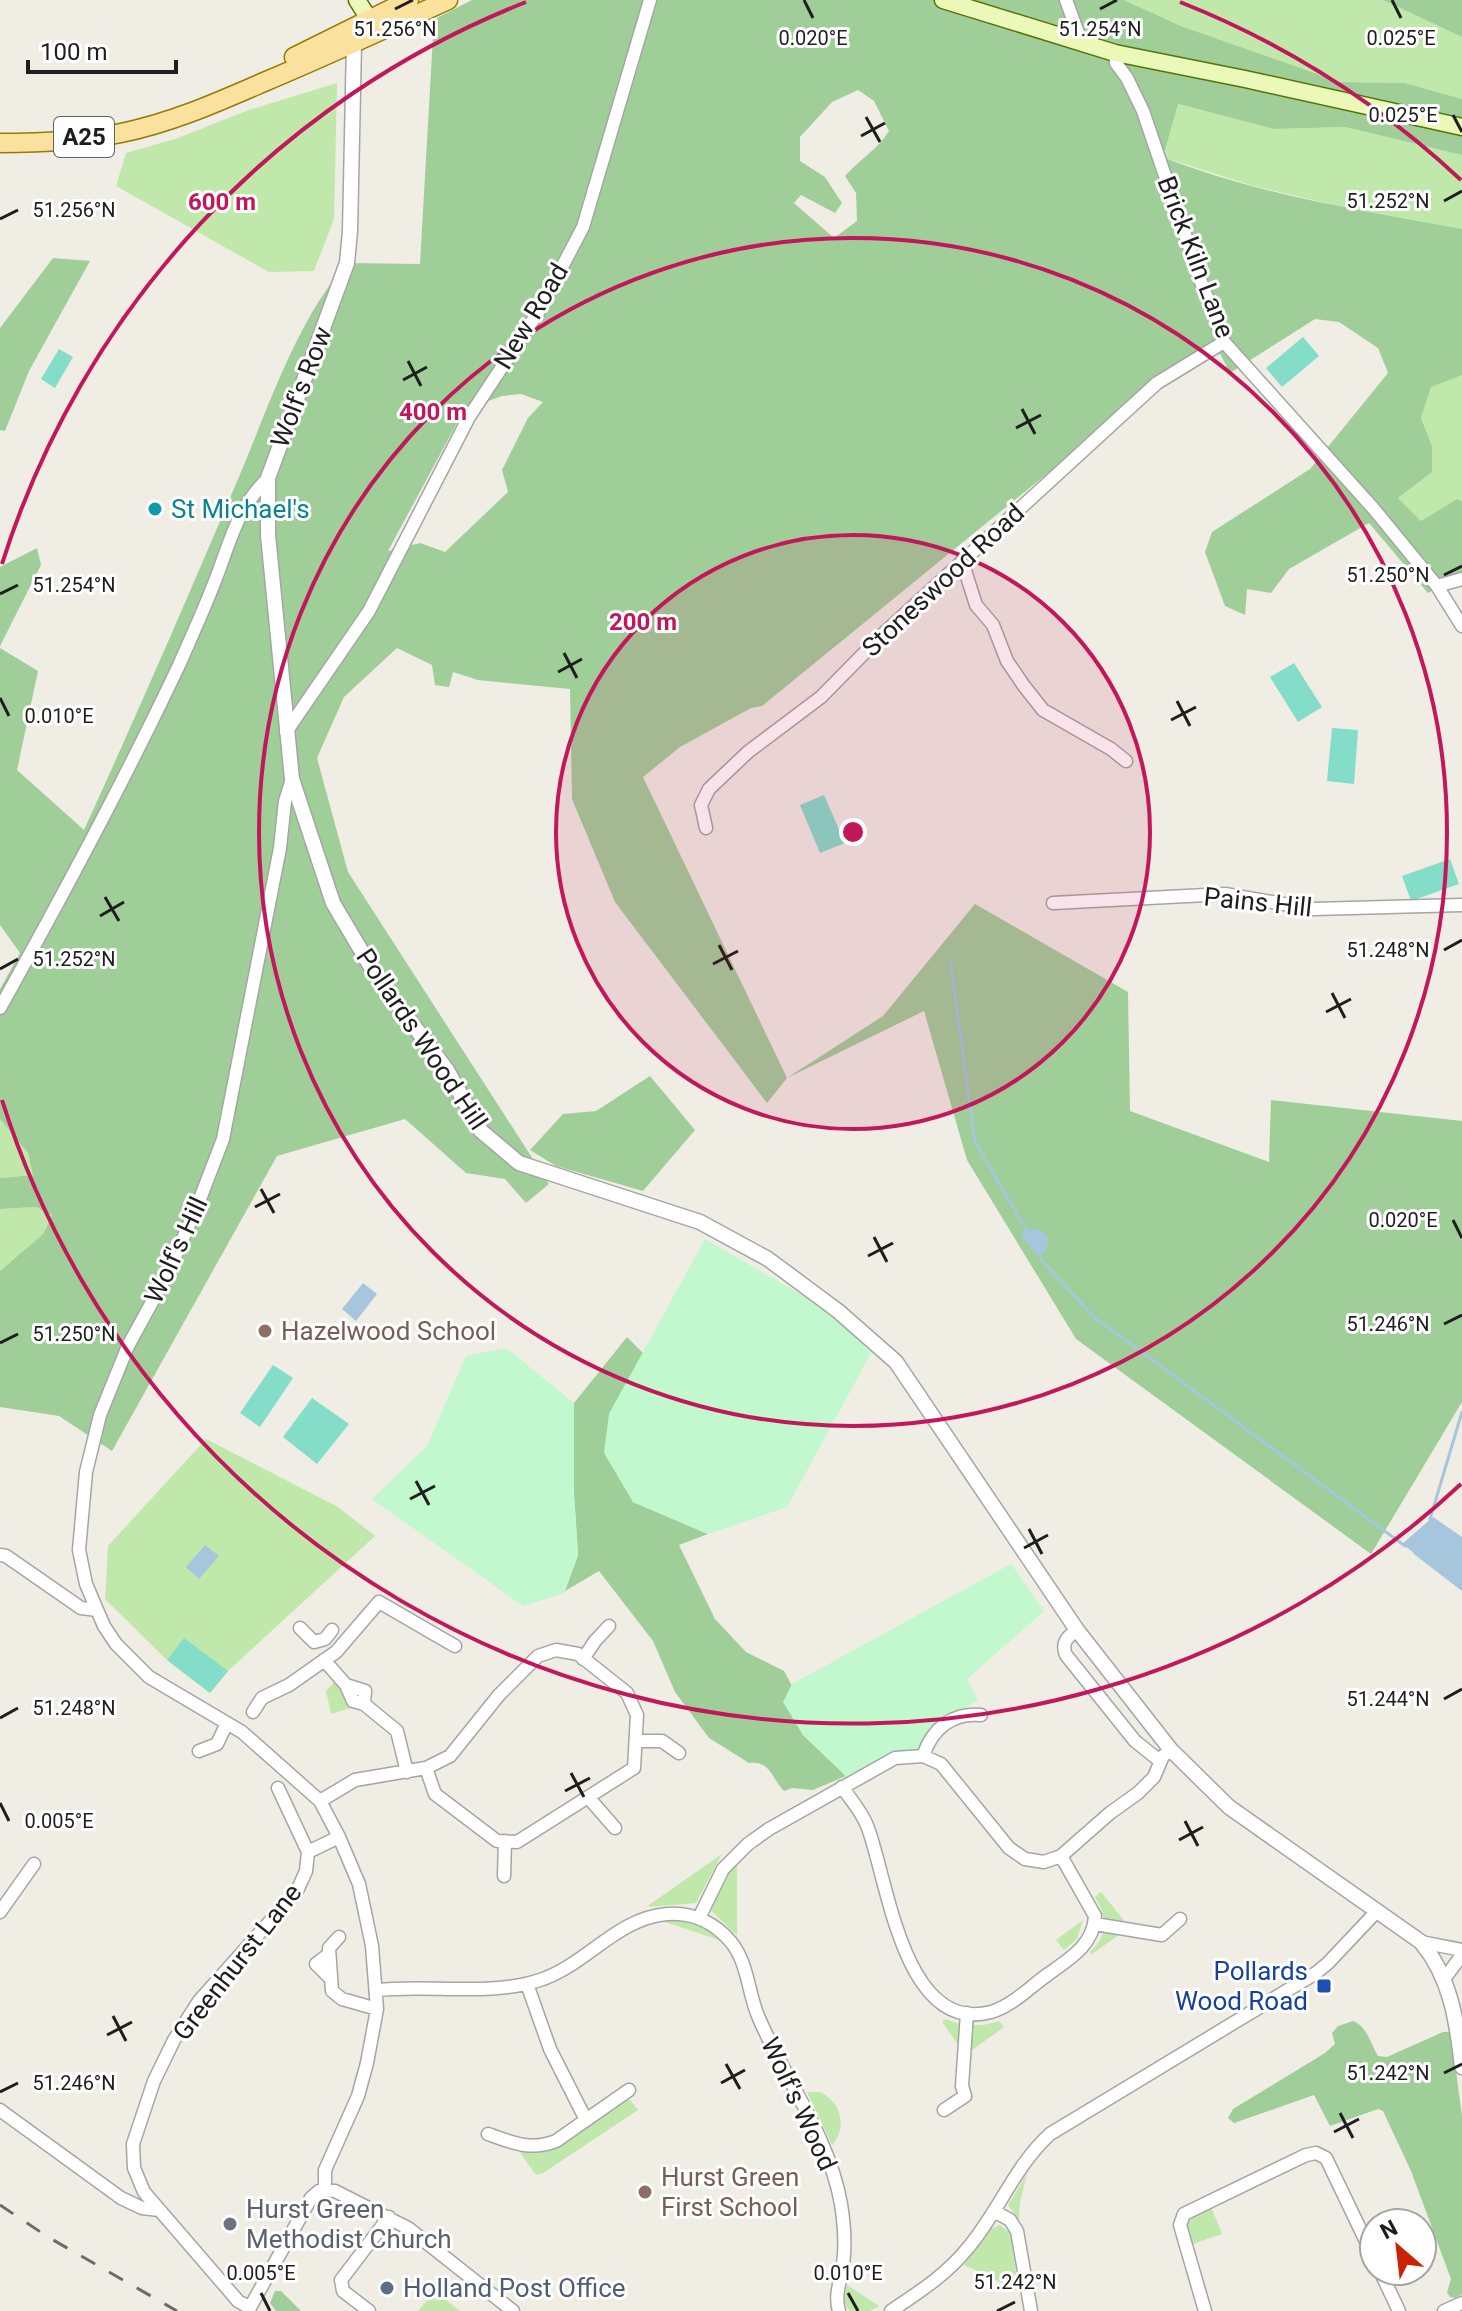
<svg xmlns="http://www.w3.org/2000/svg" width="1462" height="2311" font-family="Roboto,sans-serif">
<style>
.grass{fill:#bfe8aa}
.forest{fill:#a0ce99;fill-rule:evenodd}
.park{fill:#c1f8ce}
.pitch{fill:#83ddc9}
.water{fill:#a5c6dc}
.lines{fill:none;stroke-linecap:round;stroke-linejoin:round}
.stream{stroke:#a5c6dc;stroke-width:3}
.minor-casing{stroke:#a5a5a5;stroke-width:15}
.tertiary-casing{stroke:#a5a5a5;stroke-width:17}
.secondary-casing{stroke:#567306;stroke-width:19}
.primary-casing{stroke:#957c02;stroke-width:21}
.minor{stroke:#fff;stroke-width:12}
.tertiary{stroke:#fff;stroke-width:14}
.secondary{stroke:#ebf8b8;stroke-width:16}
.primary{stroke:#fae19d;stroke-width:18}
.rail{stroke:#6c6c6c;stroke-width:3;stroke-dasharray:16 16;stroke-linecap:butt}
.ticks{fill:none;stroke:#1e1e1e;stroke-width:3}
.ring{fill:none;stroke:#c2185b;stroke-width:4}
.culture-dot{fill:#0f9aa8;stroke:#fff;stroke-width:3}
.education-dot{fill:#8d6e63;stroke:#fff;stroke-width:3}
.transit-dot{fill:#1a4fb4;stroke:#fff;stroke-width:3}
.worship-dot{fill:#6b7280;stroke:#fff;stroke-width:3}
.service-dot{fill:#5c6f8a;stroke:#fff;stroke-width:3}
.labels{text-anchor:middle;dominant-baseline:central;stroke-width:6;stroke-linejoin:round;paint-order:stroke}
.shield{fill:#fff;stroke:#626262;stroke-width:2}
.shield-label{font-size:24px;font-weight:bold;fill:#1e1e1e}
.street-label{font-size:26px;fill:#1e1e1e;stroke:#fff}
.culture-label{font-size:26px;fill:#0d838f;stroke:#fff;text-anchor:start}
.education-label{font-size:26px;fill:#785e54;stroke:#fff;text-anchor:start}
.transit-label{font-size:26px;fill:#164399;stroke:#fff;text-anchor:end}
.worship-label{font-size:26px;fill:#5b616d;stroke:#fff;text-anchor:start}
.service-label{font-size:26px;fill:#4e5e75;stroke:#fff;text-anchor:start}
.ticks-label{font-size:20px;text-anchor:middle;fill:#1e1e1e;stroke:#fff;stroke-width:6;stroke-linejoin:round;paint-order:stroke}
.centre{fill:#c2185b;stroke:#fff;stroke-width:4}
.ring-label{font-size:24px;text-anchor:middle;font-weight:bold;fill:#c2185b;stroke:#fff;stroke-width:6;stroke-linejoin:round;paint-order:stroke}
</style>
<rect width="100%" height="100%" fill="#efede4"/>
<!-- grass -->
<path class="grass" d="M1124,0H1383L1462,37V99L1405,83L1340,82L1181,26Z
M337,83L334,219L314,271L269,272L116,186L126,153L175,139L249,110Z
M1177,104L1274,129L1345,127L1462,155V229L1334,205L1250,185L1163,157Z
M1462,375V501L1457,499L1421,521L1398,498L1432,471V446L1421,418L1431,386Z
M0,1119L28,1153L33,1175L0,1178Z
M36,1207L52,1214L43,1234L0,1271V1209Z
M206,1439L338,1507L375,1536L228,1671L210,1693L167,1660L105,1599L108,1546Z
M333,1683L346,1685L364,1704L331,1714L326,1691Z
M722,1854L696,1903L649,1907V1905Z
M737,1865V1935L711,1911L729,1873Z
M1101,1892L1126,1923L1127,1929L1092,1954L1090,1952C1109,1935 1107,1917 1095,1897Z
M671,1918C692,1922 707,1926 722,1941L662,1921Z
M1083,1920L1077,1939L1064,1950L1056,1940Z
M946,2019C962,2027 983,2027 999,2021L1004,2027L968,2053L963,2051L942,2022Z
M807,2092H820C841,2102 848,2127 832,2145Z
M624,2100H630L638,2110L543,2173L536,2175L519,2151L536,2153L560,2145Z
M1027,2174L1020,2202L1019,2220L1008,2205Z
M1210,2204L1222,2234L1190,2245L1185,2224L1188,2217Z
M1000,2225L1010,2233L1019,2291L964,2265L991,2229Z
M847,2285L879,2306L870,2311H849L844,2301Z
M435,2291L460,2311H418Z"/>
<!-- forest -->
<path class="forest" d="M472,0H1124L1181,26L1340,82L1405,83L1462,99V155L1345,127L1274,129L1178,104L1163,157C1258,195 1362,210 1462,229V375L1431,387L1421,418L1432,446V472L1398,498L1421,521L1457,499L1462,501V577L1428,593L1369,523L1289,569L1271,593L1247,589L1245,615L1225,606L1205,552L1212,532L1310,469L1388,373L1378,348L1339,322L1315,319L1230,373L1214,342L1076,450L762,706L751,708L680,747L643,777L787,1078L767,1103L615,902L572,799L570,689L478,680L453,672L449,687L435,685L432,665L397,648L344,697L317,758L348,872L549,1184L526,1203L505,1179L466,1173L405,1119L277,1156L112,1451L59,1416L0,1407V1271L43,1234L52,1215L36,1207L0,1209V1178L33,1175L28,1153L0,1119V989L20,953L0,925V648L38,671L17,770L84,830C137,714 188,597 238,479C269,407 295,323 347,263L420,264L433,36L421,26ZM858,90L874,101L889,131C878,149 859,160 845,176L856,193L857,221L834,238L794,203L801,195L835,213L842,203L825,177L800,161V137L832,102ZM521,394L543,402L528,418L502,470L508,492L445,552L420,543L388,551L464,410L502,396Z
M1383,0H1462V37Z
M53,258L90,261L29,371L5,431L0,430V328Z
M37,548L41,565L0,646V567Z
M975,904L1128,992L1130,1111L1269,1162L1271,1100L1462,1121V1402L1371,1554L1076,1339L967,1160L924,1011L787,1078L883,1016Z
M650,1076L695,1130L643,1191L556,1166L530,1150L563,1114L596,1111Z
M627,1337L643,1353L609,1414L633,1502L708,1534L679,1545L715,1619L746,1652L784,1671L796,1693L784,1702L803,1735L846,1776L813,1790L792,1788L784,1791C772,1779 770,1760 749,1763L709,1738L675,1692L653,1641L599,1571L565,1591L578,1555L574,1493V1403Z
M1353,2021C1368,2027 1370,2043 1378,2056L1387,2057L1443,2032H1451L1462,2117V2294L1455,2298L1450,2297L1447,2292L1451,2279L1411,2171L1383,2111L1378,2109L1330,2126L1314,2095L1234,2123L1228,2118L1233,2109L1325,2053L1335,2044L1332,2033L1338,2026Z
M275,2291H281L301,2311H276L270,2303Z"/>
<!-- park -->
<path class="park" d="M705,1239L829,1311L871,1353L787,1507L708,1534L633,1502L604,1453L609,1414Z
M506,1348L574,1403V1493L578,1555L564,1593L523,1606L372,1499L427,1446L466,1356Z
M1011,1564L1044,1611L967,1679L978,1700L933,1727L918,1748L894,1753L848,1778L803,1735L783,1702L792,1684Z"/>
<!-- pitch -->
<path class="pitch" d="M1303,337L1319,356L1282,387L1266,368Z
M59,349L73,357L55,388L41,379Z
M1294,663L1322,707L1298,722L1270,677Z
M1332,728L1358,730L1354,784L1327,781Z
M824,795L845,843L820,853L800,805Z
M1450,859L1459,884L1411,901L1402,876Z
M273,1365L293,1378L260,1427L240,1413Z
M312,1398L349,1424L317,1464L283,1437Z
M184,1638L228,1671L210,1693L167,1660Z"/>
<!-- water -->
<path class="water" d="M1026,1229H1039L1049,1238L1046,1250L1039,1257L1021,1236Z
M363,1283L377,1294L356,1321L342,1309Z
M1433,1517L1462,1537V1589L1402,1544Z
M205,1545L219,1556L199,1579L186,1567Z"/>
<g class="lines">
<!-- stream -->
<path class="stream" d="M950,959L975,1142L1026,1229
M1039,1257L1094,1317L1405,1546
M1430,1519L1462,1412
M1415,1553L1462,1589"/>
<defs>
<path id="minor" d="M1066,0L1082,44
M1115,53L1116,63L1127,78L1143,111L1201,282L1224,342L1373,508L1437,586L1462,626
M962,561L976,605L993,625L1007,661L1024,686L1043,710L1111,749L1126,761
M1437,586L1462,579
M286,732L369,611L469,417L539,311L583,227L650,0
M292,779L285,801L280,848L223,1139L200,1199L169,1271L128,1346L100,1415L86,1472L79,1550L86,1584L104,1626L116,1644L149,1677L242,1732L320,1801L339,1837L359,1884L372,1946L377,2009L367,2063L358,2096L325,2170V2190
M706,828L701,805L709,789L748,752L821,697L883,634L1157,383L1224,342
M1053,903L1225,894L1313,909L1462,905
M0,1008C63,895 125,780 180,663C193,633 207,603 218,573C232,535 239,507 268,478
M0,1555L6,1556L81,1608L97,1610
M300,1628L314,1642L325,1639L332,1630
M1077,1630C1067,1637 1061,1643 1066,1655L1135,1741L1160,1761
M583,1659L595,1641L609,1626
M324,1660L346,1685L353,1701L364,1704L397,1731L407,1772
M346,1685L365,1691L364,1704
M253,1712L262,1698L289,1685L336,1652L379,1602L455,1646
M638,1741H662L679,1753
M199,1751L217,1744L227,1723
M923,1756C932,1729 952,1712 981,1715
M842,1787C851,1800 863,1813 868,1828C888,1882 904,2035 991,2012C1012,2006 1030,1987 1047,1975C1069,1959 1094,1945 1095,1916L1061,1856
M278,1788L308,1852
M588,1797L615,1828
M320,1801L355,1780L426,1768L450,1756L499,1695L538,1656L556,1650L578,1654L627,1693L637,1715L634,1768L517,1842L497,1841L435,1794L426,1768
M504,1876L505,1841
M0,1912L34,1864
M699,1918L723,1869L748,1844L769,1829L895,1758L923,1756L941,1764L1009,1848L1025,1859L1044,1862L1061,1856L1110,1813L1138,1793L1154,1777L1163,1756L1171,1750
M1095,1924L1162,1935L1180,1919
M339,1937L329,1948L332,1991L342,1999L377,2009
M1421,1942L1462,1950
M329,1954L316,1964L329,1977
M1444,1979L1462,1955
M527,1984L550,2049L586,2120
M377,1990C430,1984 489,1997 540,1980C586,1965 617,1918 667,1914C693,1912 715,1923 731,1942C748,1963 748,1992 758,2016C784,2078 829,2136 841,2204C844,2223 846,2244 843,2264C841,2281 834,2294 839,2311
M0,2110L121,2198L142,2208L159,2210
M944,2110L965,2096L962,2086L967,2013
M488,2134C513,2143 531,2151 556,2141L629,2090
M325,2190L335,2191L408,2228L513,2311
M994,2211L1010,2220L1017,2231L1031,2311
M1380,2271L1399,2311
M250,2308L238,2301L144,2192L134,2168L133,2144L154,2081L174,2040L199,2001L297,1891L306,1871L308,1852L339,1837
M248,2311L311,2198L319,2191L325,2190
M369,2311L343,2291L341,2280L389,2217
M891,2311C919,2292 946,2275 967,2249C998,2213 1014,2167 1050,2134L1316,1973L1328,1963L1377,1911
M1205,2311L1180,2225L1184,2214L1306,2155L1316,2153L1326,2158L1374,2258
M1444,2311L1462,2303"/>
<path id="tertiary" d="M354,43L350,231L347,263L268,478V535L292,779L333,903L375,974L447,1070L481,1131L519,1163L700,1222L768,1259L838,1311L896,1362L1077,1630L1171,1750L1229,1807L1421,1942C1451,1978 1457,2022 1462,2067"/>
<path id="secondary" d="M357,0L369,19L366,33
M943,0L1115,53L1245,79L1462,127"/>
<path id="primary" d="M294,57L409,0
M0,143C40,143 82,141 121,133C171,123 218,102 264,82C326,56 387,28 448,0"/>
</defs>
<!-- minor casing -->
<use href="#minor" class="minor-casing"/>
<!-- tertiary casing -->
<use href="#tertiary" class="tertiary-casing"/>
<!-- secondary casing -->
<use href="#secondary" class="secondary-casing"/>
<!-- primary casing -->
<use href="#primary" class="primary-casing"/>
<!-- minor -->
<use href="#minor" class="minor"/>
<!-- tertiary -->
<use href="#tertiary" class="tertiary"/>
<!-- secondary -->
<use href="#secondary" class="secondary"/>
<!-- primary -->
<use href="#primary" class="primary"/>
<!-- rail -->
<path class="rail" d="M0,2205L48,2237L177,2311"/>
</g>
<!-- ticks -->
<path class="ticks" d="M804,0L813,18M1392,0L1401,18M395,9L413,0M1100,9L1117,0M1453,115L1462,132M866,117L880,142M861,136L885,123M1444,201L1462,191M0,219L18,210M408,361L421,386M403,380L427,367M1022,409L1035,434M1016,428L1041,415M1444,575L1462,566M0,594L18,585M564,653L577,678M558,672L582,659M0,698L9,716M1177,701L1190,726M1171,720L1196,707M105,897L119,921M100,916L124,902M719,945L732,970M1444,950L1462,940M713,964L738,951M0,969L18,959M1332,993L1345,1018M1326,1012L1351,999M261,1189L274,1213M255,1207L280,1194M1453,1220L1462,1238M874,1237L887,1262M868,1256L893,1243M1444,1324L1462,1315M0,1343L18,1334M416,1481L429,1505M410,1499L435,1486M1029,1529L1042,1554M1024,1548L1048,1535M1444,1699L1462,1689M0,1718L18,1708M571,1773L584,1797M565,1791L590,1778M0,1803L9,1821M1185,1821L1198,1846M1179,1840L1203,1827M113,2016L126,2041M107,2035L132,2022M726,2064L740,2089M1444,2073L1462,2064M721,2083L745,2070M0,2092L18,2083M1340,2113L1353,2138M1334,2132L1359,2119M261,2293L270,2311M848,2293L858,2311M997,2311L1015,2302"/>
<!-- distance rings -->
<circle cx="853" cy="832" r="297" fill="#c2185b" fill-opacity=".12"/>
<g class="ring">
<circle cx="853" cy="832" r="297"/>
<circle cx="853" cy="832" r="594"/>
<path d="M1461 1484A892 892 0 0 1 2 1100M2 564A892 892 0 0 1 526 2M1180 2A892 892 0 0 1 1461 180"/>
</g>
<!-- markers -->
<circle class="culture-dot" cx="155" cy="509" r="8"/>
<g class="education-dot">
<circle cx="265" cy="1331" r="8"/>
<circle cx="645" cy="2192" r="8"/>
</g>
<rect class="transit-dot" x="1316" y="1978" width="16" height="16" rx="4"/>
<circle class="worship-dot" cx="230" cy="2224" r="8"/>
<circle class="service-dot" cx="387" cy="2288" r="8"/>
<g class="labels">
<!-- shield labels -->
<rect class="shield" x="54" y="117" width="60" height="40" rx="6"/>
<g class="shield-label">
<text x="84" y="137">A25</text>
</g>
<!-- street labels -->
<g class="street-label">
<text transform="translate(1196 257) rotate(69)">Brick Kiln Lane</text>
<text transform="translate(531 316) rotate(-59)">New Road</text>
<text transform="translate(301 387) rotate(-69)">Wolf's Row</text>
<text transform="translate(943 580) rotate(-43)">Stoneswood Road</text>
<text transform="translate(1258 902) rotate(6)">Pains Hill</text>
<text transform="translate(422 1039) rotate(56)">Pollards Wood Hill</text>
<text transform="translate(176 1250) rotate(-65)">Wolf's Hill</text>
<text transform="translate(237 1962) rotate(-52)">Greenhurst Lane</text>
<text transform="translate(799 2104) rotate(65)">Wolf's Wood</text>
</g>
<!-- culture labels -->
<g class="culture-label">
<text x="171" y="509">St Michael's</text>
</g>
<!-- education labels -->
<g class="education-label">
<text x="281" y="1331">Hazelwood School</text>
<text x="661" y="2177">Hurst Green<tspan x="661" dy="30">First School</tspan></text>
</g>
<!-- transit labels -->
<g class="transit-label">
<text x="1308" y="1971">Pollards<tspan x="1308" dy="30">Wood Road</tspan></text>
</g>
<!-- worship labels -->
<g class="worship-label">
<text x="246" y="2209">Hurst Green<tspan x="246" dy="30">Methodist Church</tspan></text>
</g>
<!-- service labels -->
<g class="service-label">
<text x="403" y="2288">Holland Post Office</text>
</g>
</g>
<g class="ticks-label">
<text x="395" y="36">51.256°N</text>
<text x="1100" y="36">51.254°N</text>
<text x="813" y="45">0.020°E</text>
<text x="1401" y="45">0.025°E</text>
<text x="1403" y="122">0.025°E</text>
<text x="1388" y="208">51.252°N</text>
<text x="74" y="217">51.256°N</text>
<text x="1388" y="582">51.250°N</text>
<text x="74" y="592">51.254°N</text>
<text x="59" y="723">0.010°E</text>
<text x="1388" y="957">51.248°N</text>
<text x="74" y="966">51.252°N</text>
<text x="1403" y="1227">0.020°E</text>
<text x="1388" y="1331">51.246°N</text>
<text x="74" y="1341">51.250°N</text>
<text x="1388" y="1706">51.244°N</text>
<text x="74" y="1715">51.248°N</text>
<text x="59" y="1828">0.005°E</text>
<text x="1388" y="2080">51.242°N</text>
<text x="74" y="2090">51.246°N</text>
<text x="261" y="2280">0.005°E</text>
<text x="848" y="2280">0.010°E</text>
<text x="1015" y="2289">51.242°N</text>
</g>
<circle cx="853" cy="832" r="12" class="centre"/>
<g class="ring-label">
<text x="222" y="210">600 m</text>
<text x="433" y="420">400 m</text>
<text x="643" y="630">200 m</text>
</g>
<!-- north arrow -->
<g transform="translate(1398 2247) rotate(332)"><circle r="38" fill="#ffffff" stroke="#a5a5a5" stroke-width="2"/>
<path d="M0-6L14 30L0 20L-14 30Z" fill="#c92303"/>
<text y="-12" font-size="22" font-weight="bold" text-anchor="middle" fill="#1e1e1e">N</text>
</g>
<!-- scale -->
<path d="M28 60v12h148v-12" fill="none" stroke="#1e1e1e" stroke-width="4"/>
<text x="40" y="60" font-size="24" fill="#1e1e1e" stroke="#ffffff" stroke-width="6" paint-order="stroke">100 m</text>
</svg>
